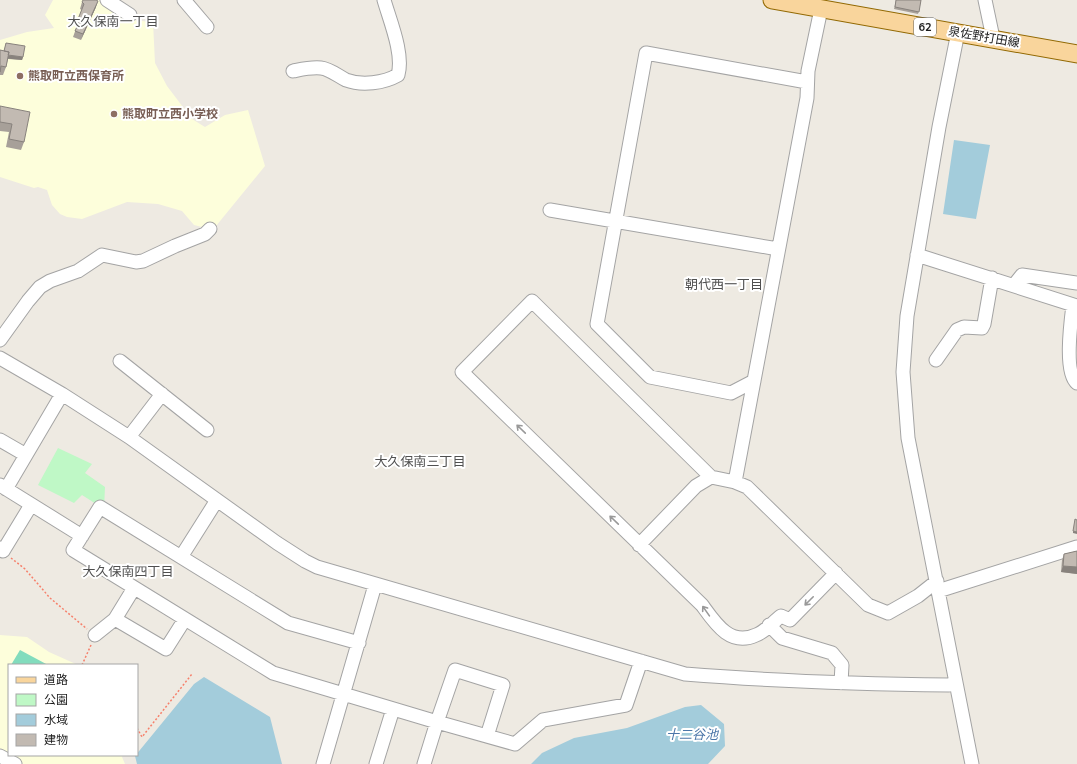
<svg xmlns="http://www.w3.org/2000/svg" width="1077" height="764" font-family="'Nunito Sans','Noto Sans JP',sans-serif">
<style>
.education{fill:#fdfedb}
.park{fill:#bff8c6}
.pitch{fill:#82dcbd}
.water{fill:#a3ccdb}
.lines{fill:none;stroke-linecap:round;stroke-linejoin:round}
.minor-casing{stroke:#a4a4a4;stroke-width:15}
.major-casing{stroke:#926903;stroke-width:19}
.path{stroke:#f6806b;stroke-width:1.5;stroke-dasharray:2 2;stroke-linecap:butt}
.minor{stroke:#fff;stroke-width:13}
.major{stroke:#f9d59c;stroke-width:17}
.wall{fill:#a7a099}
.shaded-wall{fill:#88827d}
.building{fill:#c2bab2;stroke:#88827d}
.oneway{stroke:#999}
.education-dot{fill:#8d6e63;stroke:#fff;stroke-width:1.5}
.labels{text-anchor:middle;dominant-baseline:central;stroke-width:4;stroke-linejoin:round;paint-order:stroke}
.shield{fill:#fff;stroke:#616161;stroke-width:1}
.shield-label{font-size:11px;font-weight:bold;fill:#1d1d1d}
.street-label{font-size:12px;fill:#1d1d1d;stroke:#fff}
.education-label{font-size:12px;font-weight:bold;fill:#785e54;stroke:#fff;text-anchor:start}
.neighbourhood-label{font-size:13px;fill:#505050;stroke:#fff}
.water-label{font-size:13px;font-style:italic;fill:#4c76a9;stroke:#fff}
</style>
<rect width="100%" height="100%" fill="#eeeae2"/>
<!-- education -->
<path class="education" d="M53,0H98L131,20L153,22L155,63L167,86L192,119L205,127L225,115L248,110L265,166L216,226L210,229L194,225L182,211L158,204L127,202L82,219L67,217L60,214L52,205L47,190L38,187L34,188L0,177V40L27,32L54,28L45,15Z
M0,635L27,637L49,652L78,665H9V755H123L122,757L125,764H0Z"/>
<!-- park -->
<path class="park" d="M58,448L92,464L85,473L105,487L104,509L82,495L74,503L38,485Z"/>
<!-- pitch -->
<path class="pitch" d="M20,650L48,665H11Z"/>
<!-- water -->
<path class="water" d="M954,140L990,145L976,219L943,214Z
M204,677L270,717L282,764H137L135,756L194,684Z
M701,705L724,724L725,746L708,764H531L542,753L574,738L627,728L685,707Z"/>
<g class="lines">
<defs>
<path id="minor" d="M107,0L130,15
M184,0L207,27
M985,0L993,38
M821,9L808,71L807,98L735,482L747,487L868,605L888,613L918,596L937,581
M958,32L939,127L907,316L903,372L908,438L972,764
M293,71C303,69 311,67 321,68C330,69 338,76 346,80C362,86 384,83 398,75C404,54 390,21 384,0
M550,210L778,249
M917,255L1077,306
M1014,285L1022,275L1077,283
M1073,305C1071,321 1064,373 1077,383
M0,340L28,301L40,287L50,281L78,271L102,255L136,262L143,261L175,246L205,234L210,229
M0,358L62,394L129,437L277,543L305,561L317,567L685,674C772,681 861,684 949,685L955,683
M936,360L957,330L964,327L982,328L984,324L992,278
M120,361L207,430
M754,381L731,393L650,377L597,324L646,53L807,82
M129,437L162,394
M0,440L26,455
M735,482L711,477L532,301L462,372L702,605C715,623 730,647 756,635C765,632 773,622 781,616L790,620L836,573
M0,485L82,536
M6,489L62,394
M639,545L696,486L711,477
M0,548L3,551L31,505
M181,557L217,500
M134,588L115,619L166,649L185,619
M938,591L1077,547
M769,625L782,638L832,653L842,665L841,683
M95,635L115,619
M359,643L288,623L100,507L73,550L273,673L437,722L424,764
M487,736L503,685L455,670L437,722L515,744L543,720L626,705L641,661
M0,756L15,764
M323,764L375,585
M376,764L393,709"/>
<path id="major" d="M772,0L1077,54"/>
</defs>
<!-- minor casing -->
<use href="#minor" class="minor-casing"/>
<!-- major casing -->
<use href="#major" class="major-casing"/>
<!-- path -->
<path class="path" d="M11,558L25,569L50,598L87,629
M82,665L91,645
M137,728L142,737L192,674"/>
<!-- minor -->
<use href="#minor" class="minor"/>
<!-- major -->
<use href="#major" class="major"/>
</g>
<!-- wall -->
<path class="wall" d="M896,0H921L918,14L894,9Z
M82,2L96,7L81,40L73,37L77,26L76,25L82,10L80,9Z
M6,43L23,57L22,60L8,59L6,67L3,75H0V50L4,51Z
M0,106L24,142L21,150L6,147L9,132L0,131Z
M1077,551V574L1061,572L1062,560L1064,554Z"/>
<!-- shaded-wall -->
<path class="shaded-wall" d="M98,1L96,7L81,40L83,34Z
M4,55L23,57L22,60L2,58Z
M1073,531L1077,532V534L1073,533Z
M1063,566L1077,567V574L1061,572Z"/>
<!-- building -->
<path class="building" d="M83,0H96L98,1L83,34L75,31L80,20L78,19L84,4L82,2Z
M896,0H921L919,12L895,7Z
M6,43L25,46L23,57L8,55L9,52L4,51Z
M0,50L9,52L6,67L1,66L0,72Z
M0,106L30,112L24,142L9,139L12,124L0,122Z
M1075,519L1077,520V532L1073,531Z
M1077,551V567L1063,566L1064,554Z"/>
<!-- one-way arrows -->
<defs><path id="oneway-shaft" d="M-6 0H5M1.5-3L5.5 0L1.5 3" fill="none" stroke-width="1.6" stroke-linecap="round" stroke-linejoin="round"/></defs>
<g class="oneway">
<use href="#oneway-shaft" transform="translate(521 429) rotate(-136)"/>
<use href="#oneway-shaft" transform="translate(614 520) rotate(-136)"/>
<use href="#oneway-shaft" transform="translate(809 601) rotate(135)"/>
<use href="#oneway-shaft" transform="translate(706 611) rotate(-125)"/>
</g>
<!-- markers -->
<g class="education-dot">
<circle cx="20" cy="76" r="4"/>
<circle cx="114" cy="114" r="4"/>
</g>
<g class="labels">
<!-- shield labels -->
<rect class="shield" x="914" y="18" width="22" height="18" rx="3"/>
<g class="shield-label">
<text x="925" y="27">62</text>
</g>
<!-- street labels -->
<g class="street-label">
<text transform="translate(984 37) rotate(10)">泉佐野打田線</text>
</g>
<!-- education labels -->
<g class="education-label">
<text x="28" y="76">熊取町立西保育所</text>
<text x="122" y="114">熊取町立西小学校</text>
</g>
<!-- neighbourhood labels -->
<g class="neighbourhood-label">
<text x="113" y="22">大久保南一丁目</text>
<text x="724" y="285">朝代西一丁目</text>
<text x="420" y="462">大久保南三丁目</text>
<text x="128" y="572">大久保南四丁目</text>
</g>
<!-- water labels -->
<g class="water-label">
<text x="692" y="735">十二谷池</text>
</g>
</g>
<!-- legend -->
<rect x="8" y="664" width="130" height="92" fill="#ffffff" stroke="#a5a5a5"/>
<rect x="16" y="677" width="20" height="6" fill="#f9d59c" stroke="#a5a5a5"/>
<text x="44" y="684" font-size="12" fill="#1d1d1d">道路</text>
<rect x="16" y="694" width="20" height="12" fill="#bff8c6" stroke="#a5a5a5"/>
<text x="44" y="704" font-size="12" fill="#1d1d1d">公園</text>
<rect x="16" y="714" width="20" height="12" fill="#a3ccdb" stroke="#a5a5a5"/>
<text x="44" y="724" font-size="12" fill="#1d1d1d">水域</text>
<rect x="16" y="734" width="20" height="12" fill="#c2bab2" stroke="#a5a5a5"/>
<text x="44" y="744" font-size="12" fill="#1d1d1d">建物</text>
</svg>
